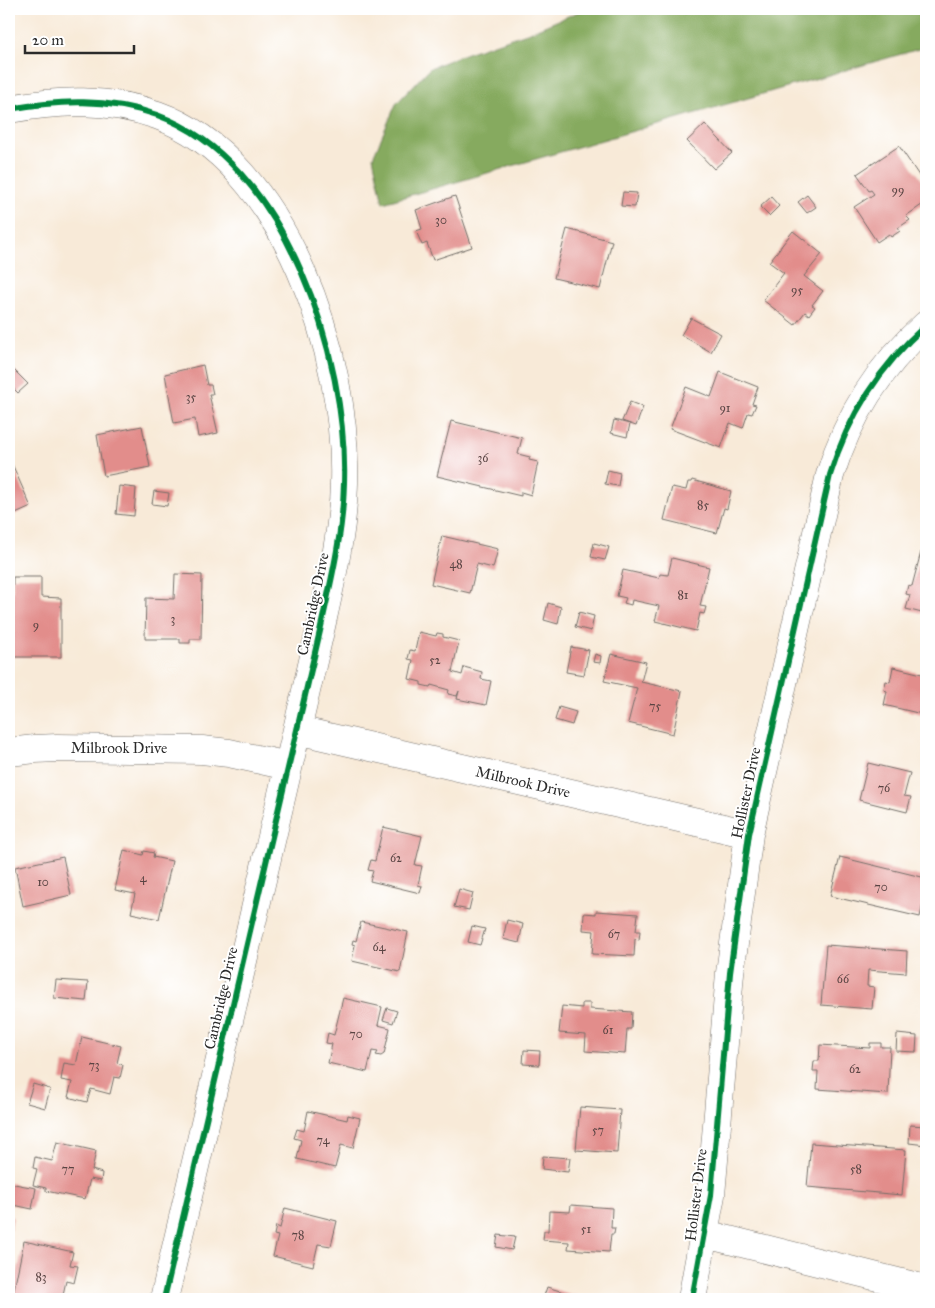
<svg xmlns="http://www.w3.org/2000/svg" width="935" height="1308" font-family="'IM FELL Great Primer',serif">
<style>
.forest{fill:#86aa5e;stroke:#586a44}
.building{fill:#e28d8b}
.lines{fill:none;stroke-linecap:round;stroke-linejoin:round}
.minor-casing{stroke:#736e68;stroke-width:29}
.minor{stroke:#fff;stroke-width:28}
.cycleway-casing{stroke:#fff;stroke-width:9}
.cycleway{stroke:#00873e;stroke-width:6}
.labels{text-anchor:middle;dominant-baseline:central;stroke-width:4;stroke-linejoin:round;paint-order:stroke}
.number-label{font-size:12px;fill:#594443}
.street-label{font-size:15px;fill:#2b2b2b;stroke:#fff}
</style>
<rect width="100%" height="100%" fill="#fff"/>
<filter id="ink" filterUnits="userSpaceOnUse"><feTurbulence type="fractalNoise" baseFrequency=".02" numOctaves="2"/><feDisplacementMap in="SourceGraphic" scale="10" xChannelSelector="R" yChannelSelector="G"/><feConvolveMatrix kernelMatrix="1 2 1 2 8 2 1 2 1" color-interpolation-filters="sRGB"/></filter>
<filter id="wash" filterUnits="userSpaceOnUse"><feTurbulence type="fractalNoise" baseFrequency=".0096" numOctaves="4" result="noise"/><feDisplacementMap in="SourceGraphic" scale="20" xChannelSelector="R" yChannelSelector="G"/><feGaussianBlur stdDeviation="1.12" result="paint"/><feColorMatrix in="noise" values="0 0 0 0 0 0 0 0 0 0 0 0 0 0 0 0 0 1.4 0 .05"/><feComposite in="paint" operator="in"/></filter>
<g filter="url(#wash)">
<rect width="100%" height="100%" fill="#f8ead8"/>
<!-- forest -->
<path class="forest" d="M585,9H926V47L383,203L373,157L396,104L430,68L467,53L530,32Z"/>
<g id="blocks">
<!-- building -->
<path class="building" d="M705,124L732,153L714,169L687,141Z
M899,146L926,186V202L906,216L910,220L898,228L900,231L891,237L889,234L877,242L854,207L874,194L871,190L869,191L857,174Z
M623,192L637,193L635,207L621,206Z
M807,195L816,207L807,213L798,202Z
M455,196L472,247L433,260L427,243L422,245L416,231L422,229L416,210Z
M771,197L779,206L769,216L760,207Z
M567,229L612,241L600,289L554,278Z
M793,231L822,254L804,276L823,291L812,305L815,307L809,315L805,312L795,325L763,300L784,273L769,262Z
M691,318L721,334L711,352L681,335Z
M9,365L28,384L18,393L9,384Z
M203,365L207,385H211L213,394H209L218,433L198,437L195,419L174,423L165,374Z
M720,372L758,387L752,404L756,405L752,414L748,413L743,428L730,423L721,448L670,429L686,387L711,397Z
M630,402L643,407L636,426L622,421Z
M614,420L630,424L627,437L611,433Z
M451,421L522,438L518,454L530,457L529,460L538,462L531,495L521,492V496L437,476Z
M142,426L150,467L104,476L97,435Z
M9,457L31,507L9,517Z
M608,470L620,473L618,486L605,484Z
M692,480L731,491L727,509L724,508L717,533L664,520L672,487L686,490L688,482H691Z
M119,486L136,488L134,516L116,514Z
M154,491L169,493L167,506L152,504Z
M442,536L498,549L493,568L477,564L470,593L431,584Z
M594,543L609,547L605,560L591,557Z
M921,552L926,554V614L906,609L910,595L906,594L908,585L912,586Z
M672,558L709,567L700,606L706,607L704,614L700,613L696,631L655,621L659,606L632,600L631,605L624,603L626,598L617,596L623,570L659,578L660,574L668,575Z
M175,574L202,575L201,639H190V643H180V639H145L146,598L174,599Z
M13,577H41V597L61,598V657H11Z
M548,603L561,607L558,624L544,620Z
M579,612L594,616L591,631L575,627Z
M419,632L436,636L437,633L443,634V637L459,641L452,672L462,675L464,667L482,672L481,679L491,681L486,705L457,699L459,691L457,696L448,694L449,690L431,685L430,687L421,685V682L409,679L413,660L408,659L410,650L415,651Z
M571,647L589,650L584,675L566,672Z
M595,654L601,656L600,663L593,662Z
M611,654L646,662L641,682L682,691L673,734L628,723L637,688L604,681Z
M893,667L926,675V715L884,705L887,691L884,690L886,681L890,682Z
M559,707L576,712L572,725L555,720Z
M868,763L910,773L904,796L911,797L907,812L859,800Z
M383,827L422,836L415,865L422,866L418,885L422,886L420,893L370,881L373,871L368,870L371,860L375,861Z
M124,850L143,855L144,851L154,853L153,857L172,861L159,919L131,913L135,894L115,890Z
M63,857L71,895L23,906L15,867Z
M840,857L926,878V890L920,917L830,896Z
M459,889L473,893L469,910L454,907Z
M596,911L638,914L636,931H640L639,940L635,939L634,956L592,954L594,931L583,930L584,913L596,914Z
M507,920L523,924L519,943L503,939Z
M361,922L408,932L400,972L352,961L355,945L352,944L353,940L356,941Z
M472,926L485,929L480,945L468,942Z
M826,945L907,951L906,973L868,970L867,986L874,987L872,1009L821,1005Z
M56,980L88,982L86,1001L54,998Z
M343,998L382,1007L378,1025L390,1028L384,1054L381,1056L376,1055L378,1052L372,1051L367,1072L328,1063L332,1044L326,1043L328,1033L334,1035Z
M582,1003H590V1009L632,1012L631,1029H627L625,1054L585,1051L586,1035L559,1033L562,1006L582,1008Z
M387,1008L397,1011L393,1023L383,1020Z
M897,1034L917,1036L916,1052L896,1051Z
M82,1037L121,1046L117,1063L123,1065L120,1078L114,1077L110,1094L91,1089L87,1102L68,1097L72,1082L61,1080L64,1063L76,1065Z
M870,1043H881V1047H890L888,1094L817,1089L818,1071H813L814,1061H819L820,1045L870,1048Z
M524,1050L540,1051L539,1065L523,1064Z
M33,1084L50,1089L45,1108L27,1103Z
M580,1107L620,1110L617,1153L576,1150Z
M308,1111L347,1120L348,1115L360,1118L353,1148L341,1145L335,1168L297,1159L301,1140L294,1138L297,1129L304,1131Z
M910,1125L926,1126V1145L909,1143Z
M57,1142L96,1151L92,1170L102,1173L101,1181L90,1179L85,1199L46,1191V1188L33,1185L37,1169L33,1168L35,1157L52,1161Z
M811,1143L906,1150L902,1195L807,1187Z
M543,1156L570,1158L568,1172L542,1169Z
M9,1183L36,1188L32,1209L9,1204Z
M571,1205L612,1208L611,1228H615L614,1234H611L609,1252L568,1249L569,1242L543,1240L544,1231H548L549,1211L570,1212Z
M285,1208L337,1221L331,1246L318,1244L313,1266L273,1256L278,1236L274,1235L276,1226L280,1228Z
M9,1216L13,1217L10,1232H9Z
M498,1235L515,1237L512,1250L496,1247Z
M24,1241L73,1252L70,1265L78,1266L74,1283L66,1281L62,1299H12Z
M547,1287L586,1299H543Z"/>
</g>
</g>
<g filter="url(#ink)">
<use href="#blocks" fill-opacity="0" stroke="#736e68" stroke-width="1"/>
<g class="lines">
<defs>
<path id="minor" d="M9,109C59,100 108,98 157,115C286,161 348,358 344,483C343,533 331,582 320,631C309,680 297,728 286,777C245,951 204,1125 164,1299
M297,730L749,834
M9,752L35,749L57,748L202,750L229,753L288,766
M705,1234L926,1289
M692,1299L711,1195L730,973L749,834L830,475C848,416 880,366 926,325"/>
</defs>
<!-- minor casing -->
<use href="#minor" class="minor-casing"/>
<!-- minor -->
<use href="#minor" class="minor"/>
<defs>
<path id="cycleway" d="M9,109C59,100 108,98 157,115C286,161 348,358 344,483C343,533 331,582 320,631C309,680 297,728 286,777C245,951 204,1125 164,1299
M692,1299L711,1195L730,973L749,834L830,475C848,416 880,366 926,325"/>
</defs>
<!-- cycleway casing -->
<use href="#cycleway" class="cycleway-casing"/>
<!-- cycleway -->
<use href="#cycleway" class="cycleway"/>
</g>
</g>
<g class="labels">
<!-- number labels -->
<g class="number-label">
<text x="898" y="190">99</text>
<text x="441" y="220">30</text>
<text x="797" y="290">95</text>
<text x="191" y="397">35</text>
<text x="725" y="408">91</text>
<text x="483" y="458">36</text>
<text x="703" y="505">85</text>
<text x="456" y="564">48</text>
<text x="683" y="595">81</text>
<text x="173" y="619">3</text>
<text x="36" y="625">9</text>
<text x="435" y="660">52</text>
<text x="655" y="706">75</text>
<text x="884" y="788">76</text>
<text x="396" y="858">62</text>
<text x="143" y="878">4</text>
<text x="43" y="882">10</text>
<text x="881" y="887">70</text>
<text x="614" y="934">67</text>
<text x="379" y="947">64</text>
<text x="843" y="979">66</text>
<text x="608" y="1030">61</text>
<text x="356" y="1034">70</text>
<text x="94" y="1065">73</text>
<text x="855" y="1069">62</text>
<text x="598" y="1130">57</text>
<text x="323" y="1140">74</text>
<text x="68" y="1169">77</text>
<text x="856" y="1169">58</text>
<text x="586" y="1229">51</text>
<text x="298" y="1235">78</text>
<text x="41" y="1277">83</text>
</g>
<!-- street labels -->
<g class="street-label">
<text transform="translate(313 604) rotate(-78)">Cambridge Drive</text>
<text x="119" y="748">Milbrook Drive</text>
<text transform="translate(523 782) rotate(13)">Milbrook Drive</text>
<text transform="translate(746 793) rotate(-78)">Hollister Drive</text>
<text transform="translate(221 998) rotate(-77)">Cambridge Drive</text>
<text transform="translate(696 1195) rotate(-83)">Hollister Drive</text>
</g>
</g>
<!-- margin -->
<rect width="935" height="1308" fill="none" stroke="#fff" stroke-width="30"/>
<!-- scale -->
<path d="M25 45v8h109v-8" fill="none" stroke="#2b2b2b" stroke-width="2.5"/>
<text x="32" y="45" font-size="15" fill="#2b2b2b" stroke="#ffffff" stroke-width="4" paint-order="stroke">20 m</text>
</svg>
